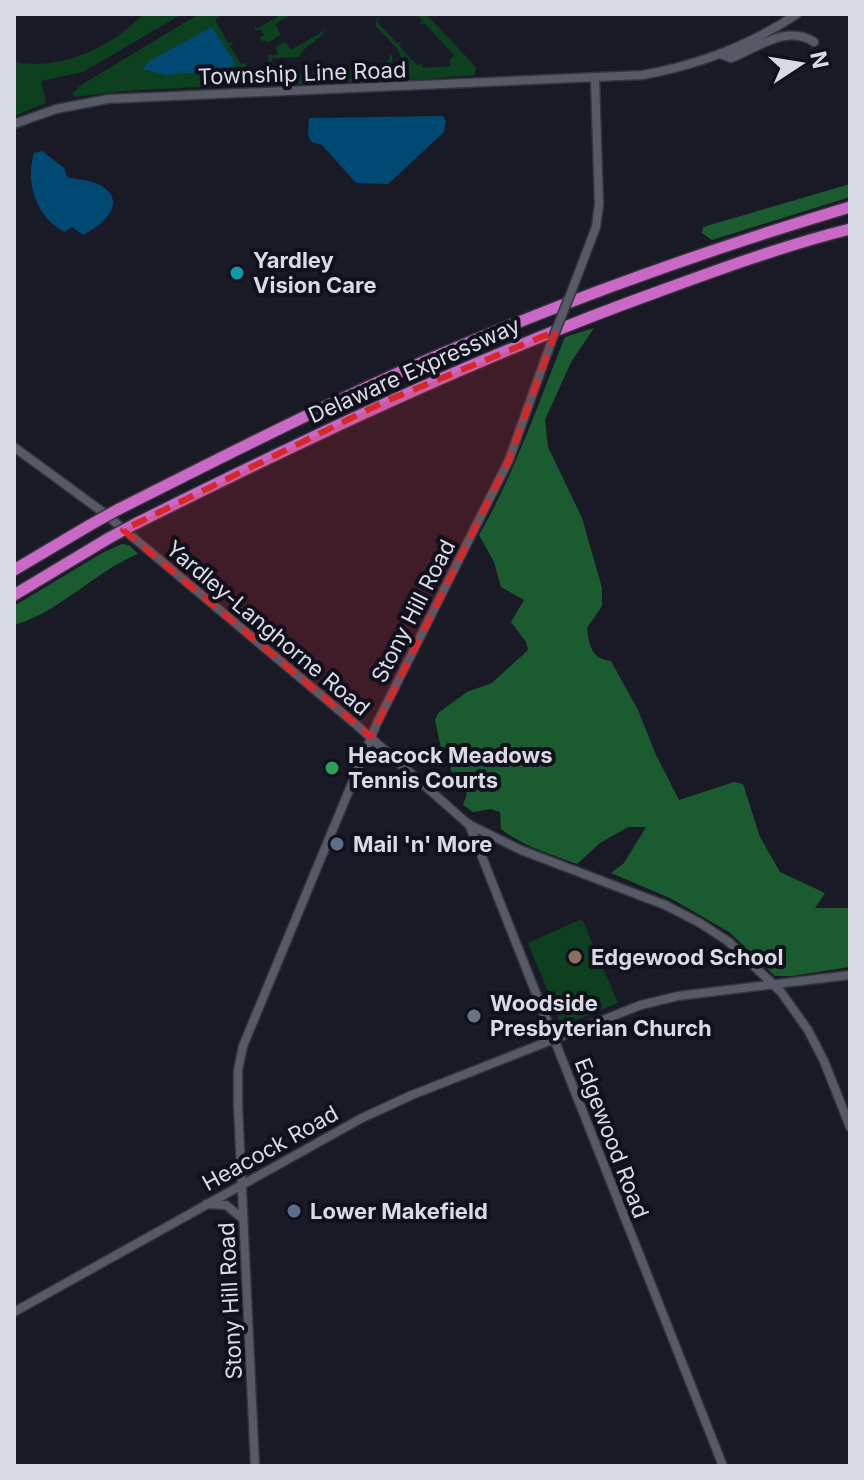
<svg xmlns="http://www.w3.org/2000/svg" width="864" height="1480" font-family="Inter,sans-serif">
<style>
.green{fill:#0d401f}
.forest{fill:#1b5b30}
.water{fill:#004972}
.lines{fill:none;stroke-linecap:round;stroke-linejoin:round}
.secondary-casing{stroke:#34343e;stroke-width:11}
.highway-casing{stroke:#34343e;stroke-width:14}
.secondary{stroke:#585967;stroke-width:8}
.highway{stroke:#c968c5;stroke-width:11}
.secondary-bridge-casing{stroke:#34343e;stroke-width:11;stroke-linecap:butt}
.highway-bridge-casing{stroke:#34343e;stroke-width:14;stroke-linecap:butt}
.secondary-bridge{stroke:#585967;stroke-width:8}
.highway-bridge{stroke:#c968c5;stroke-width:11}
.marked{fill:#d62828;fill-opacity:0.2;stroke:#d62828;stroke-width:6;stroke-dasharray:16 10;stroke-linejoin:round}
.culture-dot{fill:#0f9aa8;stroke:#11111d;stroke-width:3}
.leisure-dot{fill:#2e9e5b;stroke:#11111d;stroke-width:3}
.service-dot{fill:#5c6f8a;stroke:#11111d;stroke-width:3}
.education-dot{fill:#8d6e63;stroke:#11111d;stroke-width:3}
.worship-dot{fill:#6b7280;stroke:#11111d;stroke-width:3}
.labels{text-anchor:middle;dominant-baseline:central;stroke-width:8;stroke-linejoin:round;paint-order:stroke}
.street-label{font-size:22px;fill:#d9dae3;stroke:#11111d}
.poi-label{font-size:22px;font-weight:bold;fill:#d9dae3;stroke:#11111d;text-anchor:start}
</style>
<rect width="100%" height="100%" fill="#1a1a27"/>
<!-- green -->
<path class="green" d="M143,14H182L83,72L41,81L46,103L14,116V62C61,71 111,48 143,14Z
M199,14H217L219,17L215,20L228,43L234,42L230,46L241,64L247,63L240,85L123,91L74,97L72,94L81,85Z
M282,14H293L275,24L281,35L269,42L262,41L260,38L264,35L260,29L256,31L254,26L258,28Z
M416,14H426L476,67L475,75L412,80L405,77L399,51L375,25L378,17L380,18L377,22L397,43L402,41L399,46L417,65L421,63L423,68L450,66V60L454,55L424,23L419,25L422,20Z
M325,30C319,42 305,44 299,57L273,58L271,62L268,61L269,55H278L276,47L285,42L291,50Z
M388,54L392,56L393,72L386,80L263,86C255,84 253,80 253,73L257,69L259,74L286,73L287,68L289,73L321,72L323,67L324,71L368,70L369,65L373,69L390,59Z
M582,919L618,1003L562,1026L528,943Z"/>
<!-- forest -->
<path class="forest" d="M850,184V197L712,240L702,233L703,227Z
M594,328L571,362L545,420L548,447L582,518L602,588V606L587,628C589,646 592,659 611,661L638,710L656,755L679,800L734,782L743,784L760,837L780,872L825,893L815,908H850V967L792,976H775L729,932L672,899L611,873L624,863L646,827H628L600,843L577,864C551,854 524,847 501,829L500,812L491,809L473,812L463,805L467,794L451,770L448,759L441,748L435,720L438,713L467,692L492,683L528,650L526,642L511,622L524,600L501,587L494,562L479,535C515,473 538,403 565,337Z
M122,544L129,545L138,554C94,572 60,612 14,625V606L102,553Z"/>
<!-- water -->
<path class="water" d="M212,27L235,63L229,70L166,75L142,69L151,60Z
M443,116L446,121L444,132L388,184L356,183L322,145L312,142L308,136L309,118Z
M42,151L64,168L67,177C78,180 87,179 98,184C130,200 104,225 83,235L72,227L65,232C36,218 25,182 34,153Z"/>
<g class="lines">
<defs>
<path id="secondary" d="M722,55L731,58C757,48 787,24 814,42
M14,124L56,109L108,99L642,75C698,65 749,46 797,14
M572,290L596,227L599,204L595,79
M14,447L104,513L353,722L468,824L521,850L665,905L700,923L729,942L781,992L808,1030L824,1061L850,1127
M469,824L723,1466
M206,1204L226,1205L243,1219
M14,1312L362,1118L412,1095L641,1005L678,996L850,975
M255,1466L238,1106V1070L243,1046L377,723L509,460L552,340"/>
<path id="highway" d="M117,510C222,457 326,404 434,357C570,299 709,249 850,207
M135,524C307,438 479,356 660,291C723,268 786,245 850,229
M14,570L90,525
M14,595L109,538"/>
</defs>
<!-- secondary casing -->
<use href="#secondary" class="secondary-casing"/>
<!-- highway casing -->
<use href="#highway" class="highway-casing"/>
<!-- secondary -->
<use href="#secondary" class="secondary"/>
<!-- highway -->
<use href="#highway" class="highway"/>
<defs>
<path id="secondary-bridge" d="M552,340L572,290"/>
<path id="highway-bridge" d="M90,525L117,510
M109,538L135,524"/>
</defs>
<!-- secondary-bridge casing -->
<use href="#secondary-bridge" class="secondary-bridge-casing"/>
<!-- highway-bridge casing -->
<use href="#highway-bridge" class="highway-bridge-casing"/>
<!-- secondary-bridge -->
<use href="#secondary-bridge" class="secondary-bridge"/>
<!-- highway-bridge -->
<use href="#highway-bridge" class="highway-bridge"/>
</g>
<!-- marked area -->
<path class="marked" d="M556,331L509,460L371,737L123,530L386,401Z"/>
<!-- markers -->
<circle class="culture-dot" cx="237" cy="273" r="8"/>
<circle class="leisure-dot" cx="332" cy="768" r="8"/>
<g class="service-dot">
<circle cx="337" cy="844" r="8"/>
<circle cx="294" cy="1211" r="8"/>
</g>
<circle class="education-dot" cx="575" cy="957" r="8"/>
<circle class="worship-dot" cx="474" cy="1016" r="8"/>
<g class="labels">
<!-- street labels -->
<g class="street-label">
<text transform="translate(302 73) rotate(-2)">Township Line Road</text>
<text transform="translate(414 370) rotate(-24)">Delaware Expressway</text>
<text transform="translate(413 611) rotate(-63)">Stony Hill Road</text>
<text transform="translate(268 628) rotate(40)">Yardley-Langhorne Road</text>
<text transform="translate(612 1138) rotate(69)">Edgewood Road</text>
<text transform="translate(270 1148) rotate(-29)">Heacock Road</text>
<text transform="translate(230 1301) rotate(-93)">Stony Hill Road</text>
</g>
<!-- poi labels -->
<g class="poi-label">
<text x="253" y="260">Yardley<tspan x="253" dy="25">Vision Care</tspan></text>
<text x="348" y="755">Heacock Meadows<tspan x="348" dy="25">Tennis Courts</tspan></text>
<text x="353" y="844">Mail 'n' More</text>
<text x="591" y="957">Edgewood School</text>
<text x="490" y="1003">Woodside<tspan x="490" dy="25">Presbyterian Church</tspan></text>
<text x="310" y="1211">Lower Makefield</text>
</g>
</g>
<!-- border -->
<rect width="864" height="1480" fill="none" stroke="#d9dae3" stroke-width="32"/>
<!-- north arrow -->
<g transform="translate(800 64) rotate(78)" stroke="#11111d" stroke-width="6" paint-order="stroke">
<path d="M0-6L14 30L0 20L-14 30Z" fill="#d9dae3"/>
<text y="-12" font-size="22" font-weight="bold" text-anchor="middle" fill="#d9dae3">N</text>
</g>
</svg>
